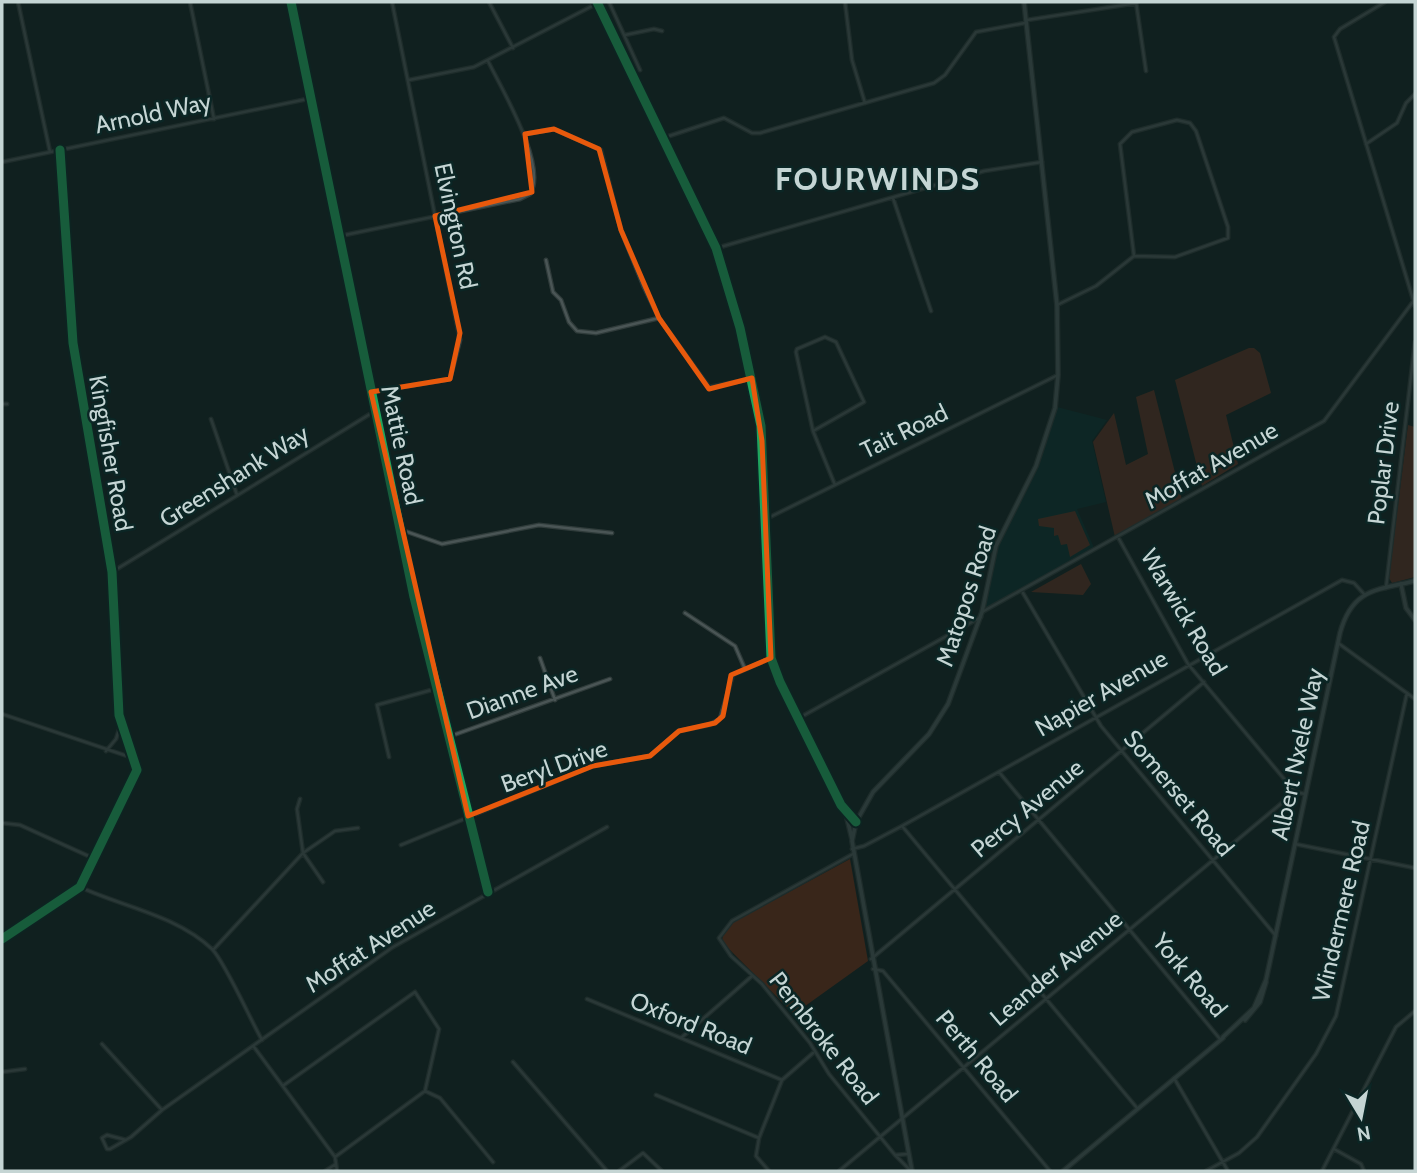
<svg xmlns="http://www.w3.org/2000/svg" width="1417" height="1173" font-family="Cabin,sans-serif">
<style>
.built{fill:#092e2d}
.green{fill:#572e1f}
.forest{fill:#6c2d15}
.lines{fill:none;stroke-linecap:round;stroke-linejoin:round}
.minor-casing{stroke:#2f3b3a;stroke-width:5}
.tertiary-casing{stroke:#2f3b3a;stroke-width:6}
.secondary-casing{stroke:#2f3b3a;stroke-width:6}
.minor{stroke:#4a5555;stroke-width:2.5}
.tertiary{stroke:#4a5555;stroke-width:3.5}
.secondary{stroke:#4a5858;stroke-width:3.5}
.cycleway-casing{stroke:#0b2625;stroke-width:13}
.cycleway{stroke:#20a55d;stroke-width:9}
.marked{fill:none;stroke:#e8590c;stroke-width:5;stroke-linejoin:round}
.labels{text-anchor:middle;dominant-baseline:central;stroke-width:5;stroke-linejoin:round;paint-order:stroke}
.street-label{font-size:24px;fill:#c5d5d4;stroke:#0b2625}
.district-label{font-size:32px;font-weight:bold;letter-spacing:2px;fill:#c5d5d4;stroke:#0b2625}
</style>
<rect width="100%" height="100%" fill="#11201f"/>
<!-- built -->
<path class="built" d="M1057,407L1107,420L1092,441L1106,502L1077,509L1095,550L984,610L997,549L1039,466Z"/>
<!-- green -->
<path class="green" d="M1249,348H1254L1260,353L1271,393L1226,415L1238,464L1202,486L1175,380Z
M1154,390L1182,500L1115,537L1093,442L1114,413L1126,465L1148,454L1136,397Z
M1408,425L1415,427V577L1392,583L1389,578Z
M1075,511L1090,545L1070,557L1067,544L1061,545L1058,535L1054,536V528L1039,526L1038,519Z
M1081,564L1091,584L1083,595L1031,592Z"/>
<!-- forest -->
<path class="forest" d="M850,859L868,961L794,1014L725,945L722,940L724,932L734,922Z"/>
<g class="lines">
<defs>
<path id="minor" d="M18,2L50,152
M190,2L214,119
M291,2L414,597L488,892
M489,2L513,48
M609,2L640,70
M845,2L852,60L865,103
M1136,2L1146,71
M1385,2L1340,29L1334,37L1415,306
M1027,20L1137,3
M625,35L654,29L662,31
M409,80L474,67L598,3
M525,134L554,129L601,150L621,230L644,287L659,318L709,387L751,379
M663,138L724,118L752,133H760L934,83L945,75L976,32L1025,23
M1366,144L1397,123L1406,103L1415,94
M2,162L312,98
M893,198L931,311
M340,236L520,199L530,194C548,166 501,88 488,61
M717,248L984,171L1042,162
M546,260L553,292L561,300L569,322L577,331L596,333L659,318
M1057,305L1096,286L1134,256L1175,257L1228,238V227L1196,131L1190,123L1177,120L1132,132L1120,144L1134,256
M371,392L450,379L460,340L392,2
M2,404H7
M211,419L237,495
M813,431L864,402L836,342L825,337L797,349L796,352L813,431L835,485
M766,519L1058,375
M399,529L442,544L539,525L612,533
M1119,539L1188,664L1295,792L1305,794
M112,572L375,411
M1386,588L1415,342
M1023,593L1101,726L1276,936
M982,612L1324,421L1415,299
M685,613L735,646L745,669
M1338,643L1415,699
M540,658L555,700
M2,714L136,759
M799,718L981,617
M448,737L610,679
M106,751L116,739L121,724
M389,757L377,705L435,689
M999,772L1220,1039
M2,823L20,825L95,859
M902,826L1137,1108
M1295,844L1415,868
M401,845L593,766L650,756L679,731L709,725L720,719L733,675L771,658
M852,849L864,846L902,826L1342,580L1354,583L1364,594
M853,854L732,921L719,938L731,956L762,984L810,1043L829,1074L895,1155L908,1154
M323,882L303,853L335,831L358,828
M80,887C123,907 176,915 212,949C225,962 251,1021 262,1040
M2,939L80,887L137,770L119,715L112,572L73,343L60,150
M213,950L303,853L297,809L300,799
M871,959L1204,682
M873,969L883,971L1050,1171
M587,999L782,1080
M681,1038L752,976
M102,1044L162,1110
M254,1047L335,1157L337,1171
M513,1062L607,1171
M2,1072L25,1069
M1174,1078L1228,1171
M284,1085L415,992L439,1029L425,1091
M656,1095L759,1138
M126,1140L107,1135L102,1138L107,1149H110L131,1137L162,1110L393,947L607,827
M1334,1149L1361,1164L1364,1171
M895,1155L911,1171
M335,1157L425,1091L440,1098L493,1162
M325,1171L336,1164
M619,1171L643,1153L662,1171
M769,1171L756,1156L759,1138L782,1080L813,1053
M839,1171L1295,792
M1206,1171L1239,1153L1257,1137L1316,1054L1336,1016L1407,693
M1322,1171L1396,1027L1415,1011"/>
<path id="tertiary" d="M597,2L716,248L740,328L761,426L771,658L780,682L841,805L856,822
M1401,584L1406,608L1415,620"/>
<path id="secondary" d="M846,814L852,839
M1245,1020L1260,1002L1266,982
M1223,1037L1254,1008L1266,980L1340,633C1352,589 1376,590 1415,581
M912,1171L852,841L856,822L873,792L929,734L948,704L982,612L996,546L1036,466L1055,408L1058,375L1057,305L1024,2
M1063,1171L1223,1038"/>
</defs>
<!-- minor casing -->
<use href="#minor" class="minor-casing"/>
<!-- tertiary casing -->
<use href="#tertiary" class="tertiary-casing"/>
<!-- secondary casing -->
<use href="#secondary" class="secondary-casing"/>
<!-- minor -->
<use href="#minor" class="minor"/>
<!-- tertiary -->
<use href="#tertiary" class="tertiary"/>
<!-- secondary -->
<use href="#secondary" class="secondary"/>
<defs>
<path id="cycleway" d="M291,2L414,597L488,892
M597,2L716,248L740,328L761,426L771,658L780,682L841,805L856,822
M2,939L80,887L137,770L119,715L112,572L73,343L60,150"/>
</defs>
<!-- cycleway casing -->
<use href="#cycleway" class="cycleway-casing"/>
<!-- cycleway -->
<use href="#cycleway" class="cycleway"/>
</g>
<!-- marked area -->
<path d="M0 0H1417V1173H0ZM554,129L599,149L621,230L659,318L709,389L752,378L762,441L771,658L731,675L723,716L715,723L679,731L650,756L593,766L468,816L371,392L450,379L460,333L435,216L532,192L525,134Z" fill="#11201f" fill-opacity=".55" fill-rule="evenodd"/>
<path class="marked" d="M554,129L599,149L621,230L659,318L709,389L752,378L762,441L771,658L731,675L723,716L715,723L679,731L650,756L593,766L468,816L371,392L450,379L460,333L435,216L532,192L525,134Z"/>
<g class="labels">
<!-- street labels -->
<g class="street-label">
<text transform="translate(153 113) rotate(-12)">Arnold Way</text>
<text transform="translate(456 226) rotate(78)">Elvington Rd</text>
<text transform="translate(904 431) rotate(-26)">Tait Road</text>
<text transform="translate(402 445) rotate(78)">Mattie Road</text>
<text transform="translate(111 453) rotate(80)">Kingfisher Road</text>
<text transform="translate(1383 463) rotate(-83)">Poplar Drive</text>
<text transform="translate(1211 465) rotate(-30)">Moffat Avenue</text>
<text transform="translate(234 476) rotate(-32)">Greenshank Way</text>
<text transform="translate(966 596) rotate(-72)">Matopos Road</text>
<text transform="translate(1184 612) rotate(59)">Warwick Road</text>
<text transform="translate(522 692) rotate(-20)">Dianne Ave</text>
<text transform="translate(1101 693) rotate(-30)">Napier Avenue</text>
<text transform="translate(1297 754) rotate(-78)">Albert Nxele Way</text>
<text transform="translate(554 766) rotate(-20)">Beryl Drive</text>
<text transform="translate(1179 793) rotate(50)">Somerset Road</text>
<text transform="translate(1027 808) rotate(-40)">Percy Avenue</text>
<text transform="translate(1341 911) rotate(-77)">Windermere Road</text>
<text transform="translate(370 946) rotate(-33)">Moffat Avenue</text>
<text transform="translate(1056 968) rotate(-40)">Leander Avenue</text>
<text transform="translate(1190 975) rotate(50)">York Road</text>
<text transform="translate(691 1023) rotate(22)">Oxford Road</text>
<text transform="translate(824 1038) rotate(52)">Pembroke Road</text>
<text transform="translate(977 1056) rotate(50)">Perth Road</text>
</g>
<!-- district labels -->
<g class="district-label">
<text x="878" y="178">FOURWINDS</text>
</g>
</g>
<!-- border -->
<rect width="1417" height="1173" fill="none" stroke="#c5d5d4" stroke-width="7"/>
<!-- north arrow -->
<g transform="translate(1361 1117) rotate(170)" stroke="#0b2625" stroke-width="5" paint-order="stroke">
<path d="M0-5L12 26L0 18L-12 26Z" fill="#c5d5d4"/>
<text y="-10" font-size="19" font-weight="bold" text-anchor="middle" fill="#c5d5d4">N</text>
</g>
</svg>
